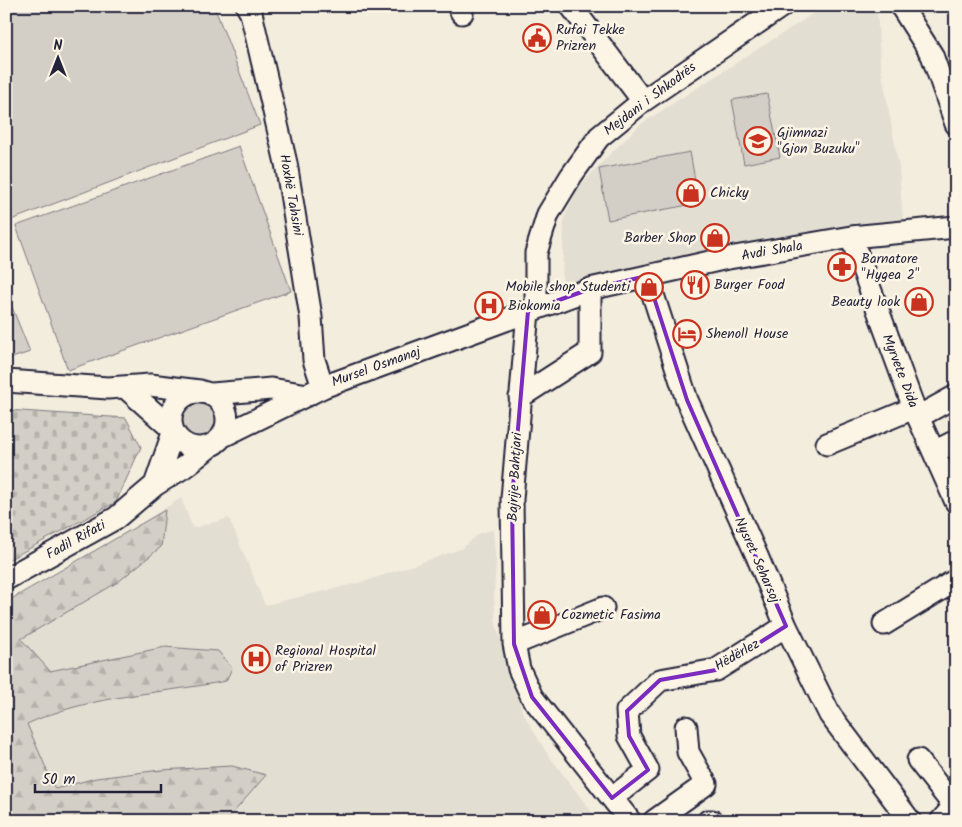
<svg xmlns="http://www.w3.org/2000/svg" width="962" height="827" font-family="Kalam,sans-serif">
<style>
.built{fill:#e3ded2}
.green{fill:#d4cfc6;stroke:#7b7880}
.forest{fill:url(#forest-firs);stroke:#7b7880}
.cemetery{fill:url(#cemetery-stones);stroke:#7b7880}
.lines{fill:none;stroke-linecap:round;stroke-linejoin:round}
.minor-casing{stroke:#22223b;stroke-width:25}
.minor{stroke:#fcf5e5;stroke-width:21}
.marked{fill:none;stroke:#7b2cbf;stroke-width:4;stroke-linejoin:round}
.labels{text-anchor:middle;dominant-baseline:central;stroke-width:5;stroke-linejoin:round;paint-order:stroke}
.poi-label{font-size:14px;fill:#22223b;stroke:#fcf5e5;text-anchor:start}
.street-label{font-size:14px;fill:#22223b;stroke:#fcf5e5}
</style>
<defs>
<pattern id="forest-firs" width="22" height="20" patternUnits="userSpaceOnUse" patternTransform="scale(1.25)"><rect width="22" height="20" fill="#d4cfc6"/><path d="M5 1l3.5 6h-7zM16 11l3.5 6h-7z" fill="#b6b1ab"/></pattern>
<pattern id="cemetery-stones" width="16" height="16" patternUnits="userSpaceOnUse" patternTransform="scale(1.25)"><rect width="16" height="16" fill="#d4cfc6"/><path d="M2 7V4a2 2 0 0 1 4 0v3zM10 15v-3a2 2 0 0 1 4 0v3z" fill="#b6b1ab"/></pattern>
</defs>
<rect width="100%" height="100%" fill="#f3edde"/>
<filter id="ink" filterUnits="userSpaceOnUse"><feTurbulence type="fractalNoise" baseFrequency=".02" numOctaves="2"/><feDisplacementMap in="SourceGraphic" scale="10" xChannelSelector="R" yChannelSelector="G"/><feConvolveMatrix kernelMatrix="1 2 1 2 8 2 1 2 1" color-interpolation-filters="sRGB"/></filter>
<g filter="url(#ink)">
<!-- built -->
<path class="built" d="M825,6H877L880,62L899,167L903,220L562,283L564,218L577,189L605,159L641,124Z
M181,498L193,528L229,518L265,605L366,581L461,549L480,533L493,530L496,564L494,594L496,625L522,711L546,752L599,821H6V609Z"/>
<!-- green -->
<path class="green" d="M6,6H214L260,125L6,222Z
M767,94L780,157L744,164L732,100Z
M239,146L291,291L68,370L16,226Z
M690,152L699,203L608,220L599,169Z
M6,292L30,352L6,360Z
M180 421a18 18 0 1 1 36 0a18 18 0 1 1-36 0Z"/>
<!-- forest -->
<path class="forest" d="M165,510L161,547L118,582L21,639L50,671L165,647L218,651L232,668L226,681C160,694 89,695 27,724L55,789L96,778L161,770L232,766L266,775L226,821H125L122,816L96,821H6V602Z"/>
<!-- cemetery -->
<path class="cemetery" d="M6,410L126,418L141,447L116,502L6,561Z"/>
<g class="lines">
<defs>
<path id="minor" d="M247,6L251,13L286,163L311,317L314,360L323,387
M458,6L462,13
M571,6L643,101
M901,6L932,55L956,124
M851,237L914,408L956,502
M647,276L687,400L757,556L786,626L830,715L910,821
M536,308V253L548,214L571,176L599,137L643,101L782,6
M528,311L512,499L514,644L519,669L532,697L630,821
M6,381L108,388L150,385L200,391
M125,387L172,429
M171 420a28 28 0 1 1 56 0a28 28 0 1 1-56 0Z
M212,394L271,389L308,395
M520,397L590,352V289
M918,417L956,396
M223,436L323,387L590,289L723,259L851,237L956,227
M827,444L914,408
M934,452L956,441
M155,485L173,433
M6,579L116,518L155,485L184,467L209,447
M884,624L956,580
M514,644L603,608
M918,760L954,806
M612,798L648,770L629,736L627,711L660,680L716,670L786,626
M654,821L706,784L688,752L686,727
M708,821H712
M941,821L956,804"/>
</defs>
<!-- minor casing -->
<use href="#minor" class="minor-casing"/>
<!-- minor -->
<use href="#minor" class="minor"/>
</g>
</g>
<!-- marked area -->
<path class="marked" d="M647,276L687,400L786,626L716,670L660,680L627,711L629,736L648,770L612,798L532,697L514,644L512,499L528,311L590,289Z"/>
<!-- icons -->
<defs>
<symbol id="civic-ring" viewBox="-11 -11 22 22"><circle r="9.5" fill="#fcf5e5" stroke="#c8321e" stroke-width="1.5"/><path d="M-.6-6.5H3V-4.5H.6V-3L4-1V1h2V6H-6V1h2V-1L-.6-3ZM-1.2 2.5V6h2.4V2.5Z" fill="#c8321e"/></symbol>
<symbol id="school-ring" viewBox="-11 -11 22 22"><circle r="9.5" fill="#fcf5e5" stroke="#c8321e" stroke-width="1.5"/><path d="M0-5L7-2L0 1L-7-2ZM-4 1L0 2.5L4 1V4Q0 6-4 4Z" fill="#c8321e"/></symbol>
<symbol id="shop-ring" viewBox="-11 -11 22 22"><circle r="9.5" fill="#fcf5e5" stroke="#c8321e" stroke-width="1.5"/><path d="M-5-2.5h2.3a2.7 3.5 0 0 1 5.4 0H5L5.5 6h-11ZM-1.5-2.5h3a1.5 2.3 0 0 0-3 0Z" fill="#c8321e"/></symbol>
<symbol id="pharmacy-ring" viewBox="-11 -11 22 22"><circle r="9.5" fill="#fcf5e5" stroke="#c8321e" stroke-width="1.5"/><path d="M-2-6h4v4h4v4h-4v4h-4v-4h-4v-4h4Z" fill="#c8321e"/></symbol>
<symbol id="restaurant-ring" viewBox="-11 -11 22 22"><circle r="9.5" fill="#fcf5e5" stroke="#c8321e" stroke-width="1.5"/><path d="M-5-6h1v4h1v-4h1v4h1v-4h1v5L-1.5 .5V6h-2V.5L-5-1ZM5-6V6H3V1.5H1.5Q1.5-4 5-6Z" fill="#c8321e"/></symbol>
<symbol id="hospital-ring" viewBox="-11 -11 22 22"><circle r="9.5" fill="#fcf5e5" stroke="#c8321e" stroke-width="1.5"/><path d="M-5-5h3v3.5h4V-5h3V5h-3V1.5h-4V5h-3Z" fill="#c8321e"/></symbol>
<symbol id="hotel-ring" viewBox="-11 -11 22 22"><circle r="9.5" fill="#fcf5e5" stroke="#c8321e" stroke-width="1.5"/><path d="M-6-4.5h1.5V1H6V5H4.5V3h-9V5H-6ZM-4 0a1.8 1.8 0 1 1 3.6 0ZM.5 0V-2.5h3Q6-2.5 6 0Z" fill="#c8321e"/></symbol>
</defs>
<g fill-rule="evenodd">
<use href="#civic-ring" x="521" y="22" width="32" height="32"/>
<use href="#school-ring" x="742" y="125" width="32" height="32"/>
<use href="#shop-ring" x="675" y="177" width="32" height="32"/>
<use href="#shop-ring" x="699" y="222" width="32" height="32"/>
<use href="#pharmacy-ring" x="826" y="251" width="32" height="32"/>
<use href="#restaurant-ring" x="679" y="269" width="32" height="32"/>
<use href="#shop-ring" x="633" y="271" width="32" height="32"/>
<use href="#shop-ring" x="903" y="286" width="32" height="32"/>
<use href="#hospital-ring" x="473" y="290" width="32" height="32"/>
<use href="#hotel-ring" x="671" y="318" width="32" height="32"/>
<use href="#shop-ring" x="526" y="599" width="32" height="32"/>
<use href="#hospital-ring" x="240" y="643" width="32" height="32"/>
</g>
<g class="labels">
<!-- poi labels -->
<g class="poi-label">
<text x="556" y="30">Rufai Tekke<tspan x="556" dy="16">Prizren</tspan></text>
<text x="777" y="133">Gjimnazi<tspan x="777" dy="16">"Gjon Buzuku"</tspan></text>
<text x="710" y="193">Chicky</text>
<text x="696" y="238" text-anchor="end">Barber Shop</text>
<text x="861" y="259">Barnatore<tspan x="861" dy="16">"Hygea 2"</tspan></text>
<text x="714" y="285">Burger Food</text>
<text x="630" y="287" text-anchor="end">Mobile shop Studenti</text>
<text x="900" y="302" text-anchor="end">Beauty look</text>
<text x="508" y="306">Biokomia</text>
<text x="706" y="334">Shenoll House</text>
<text x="561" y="615">Cozmetic Fasima</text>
<text x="275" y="651">Regional Hospital<tspan x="275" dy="16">of Prizren</tspan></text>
</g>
<!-- street labels -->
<g class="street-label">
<text transform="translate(650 99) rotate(-37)">Mejdani i Shkodrës</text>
<text transform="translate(291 195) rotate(80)">Hoxhë Tahsini</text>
<text transform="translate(772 251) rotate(-10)">Avdi Shala</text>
<text transform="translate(376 367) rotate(-20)">Mursel Osmanaj</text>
<text transform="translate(900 371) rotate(69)">Myrvete Dida</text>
<text transform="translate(515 477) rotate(-87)">Bajrije Bahtjari</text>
<text transform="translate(76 540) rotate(-29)">Fadil Rifati</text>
<text transform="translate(757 560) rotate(66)">Nysret Seharsoj</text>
<text transform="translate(737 655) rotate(-30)">Hëdërlez</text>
</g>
</g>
<!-- margin -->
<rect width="962" height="827" fill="none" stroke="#fcf5e5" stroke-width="25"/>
<rect x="12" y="12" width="937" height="802" fill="none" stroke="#22223b" stroke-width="2" filter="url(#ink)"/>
<!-- north arrow -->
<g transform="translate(58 58)" stroke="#fcf5e5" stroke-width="4" paint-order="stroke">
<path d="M0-4L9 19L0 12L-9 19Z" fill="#22223b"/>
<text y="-8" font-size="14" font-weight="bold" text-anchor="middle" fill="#22223b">N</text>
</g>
<!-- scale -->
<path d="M35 784v8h126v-8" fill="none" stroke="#22223b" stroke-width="2.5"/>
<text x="42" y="784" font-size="15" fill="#22223b" stroke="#fcf5e5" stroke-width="4" paint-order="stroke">50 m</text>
</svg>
